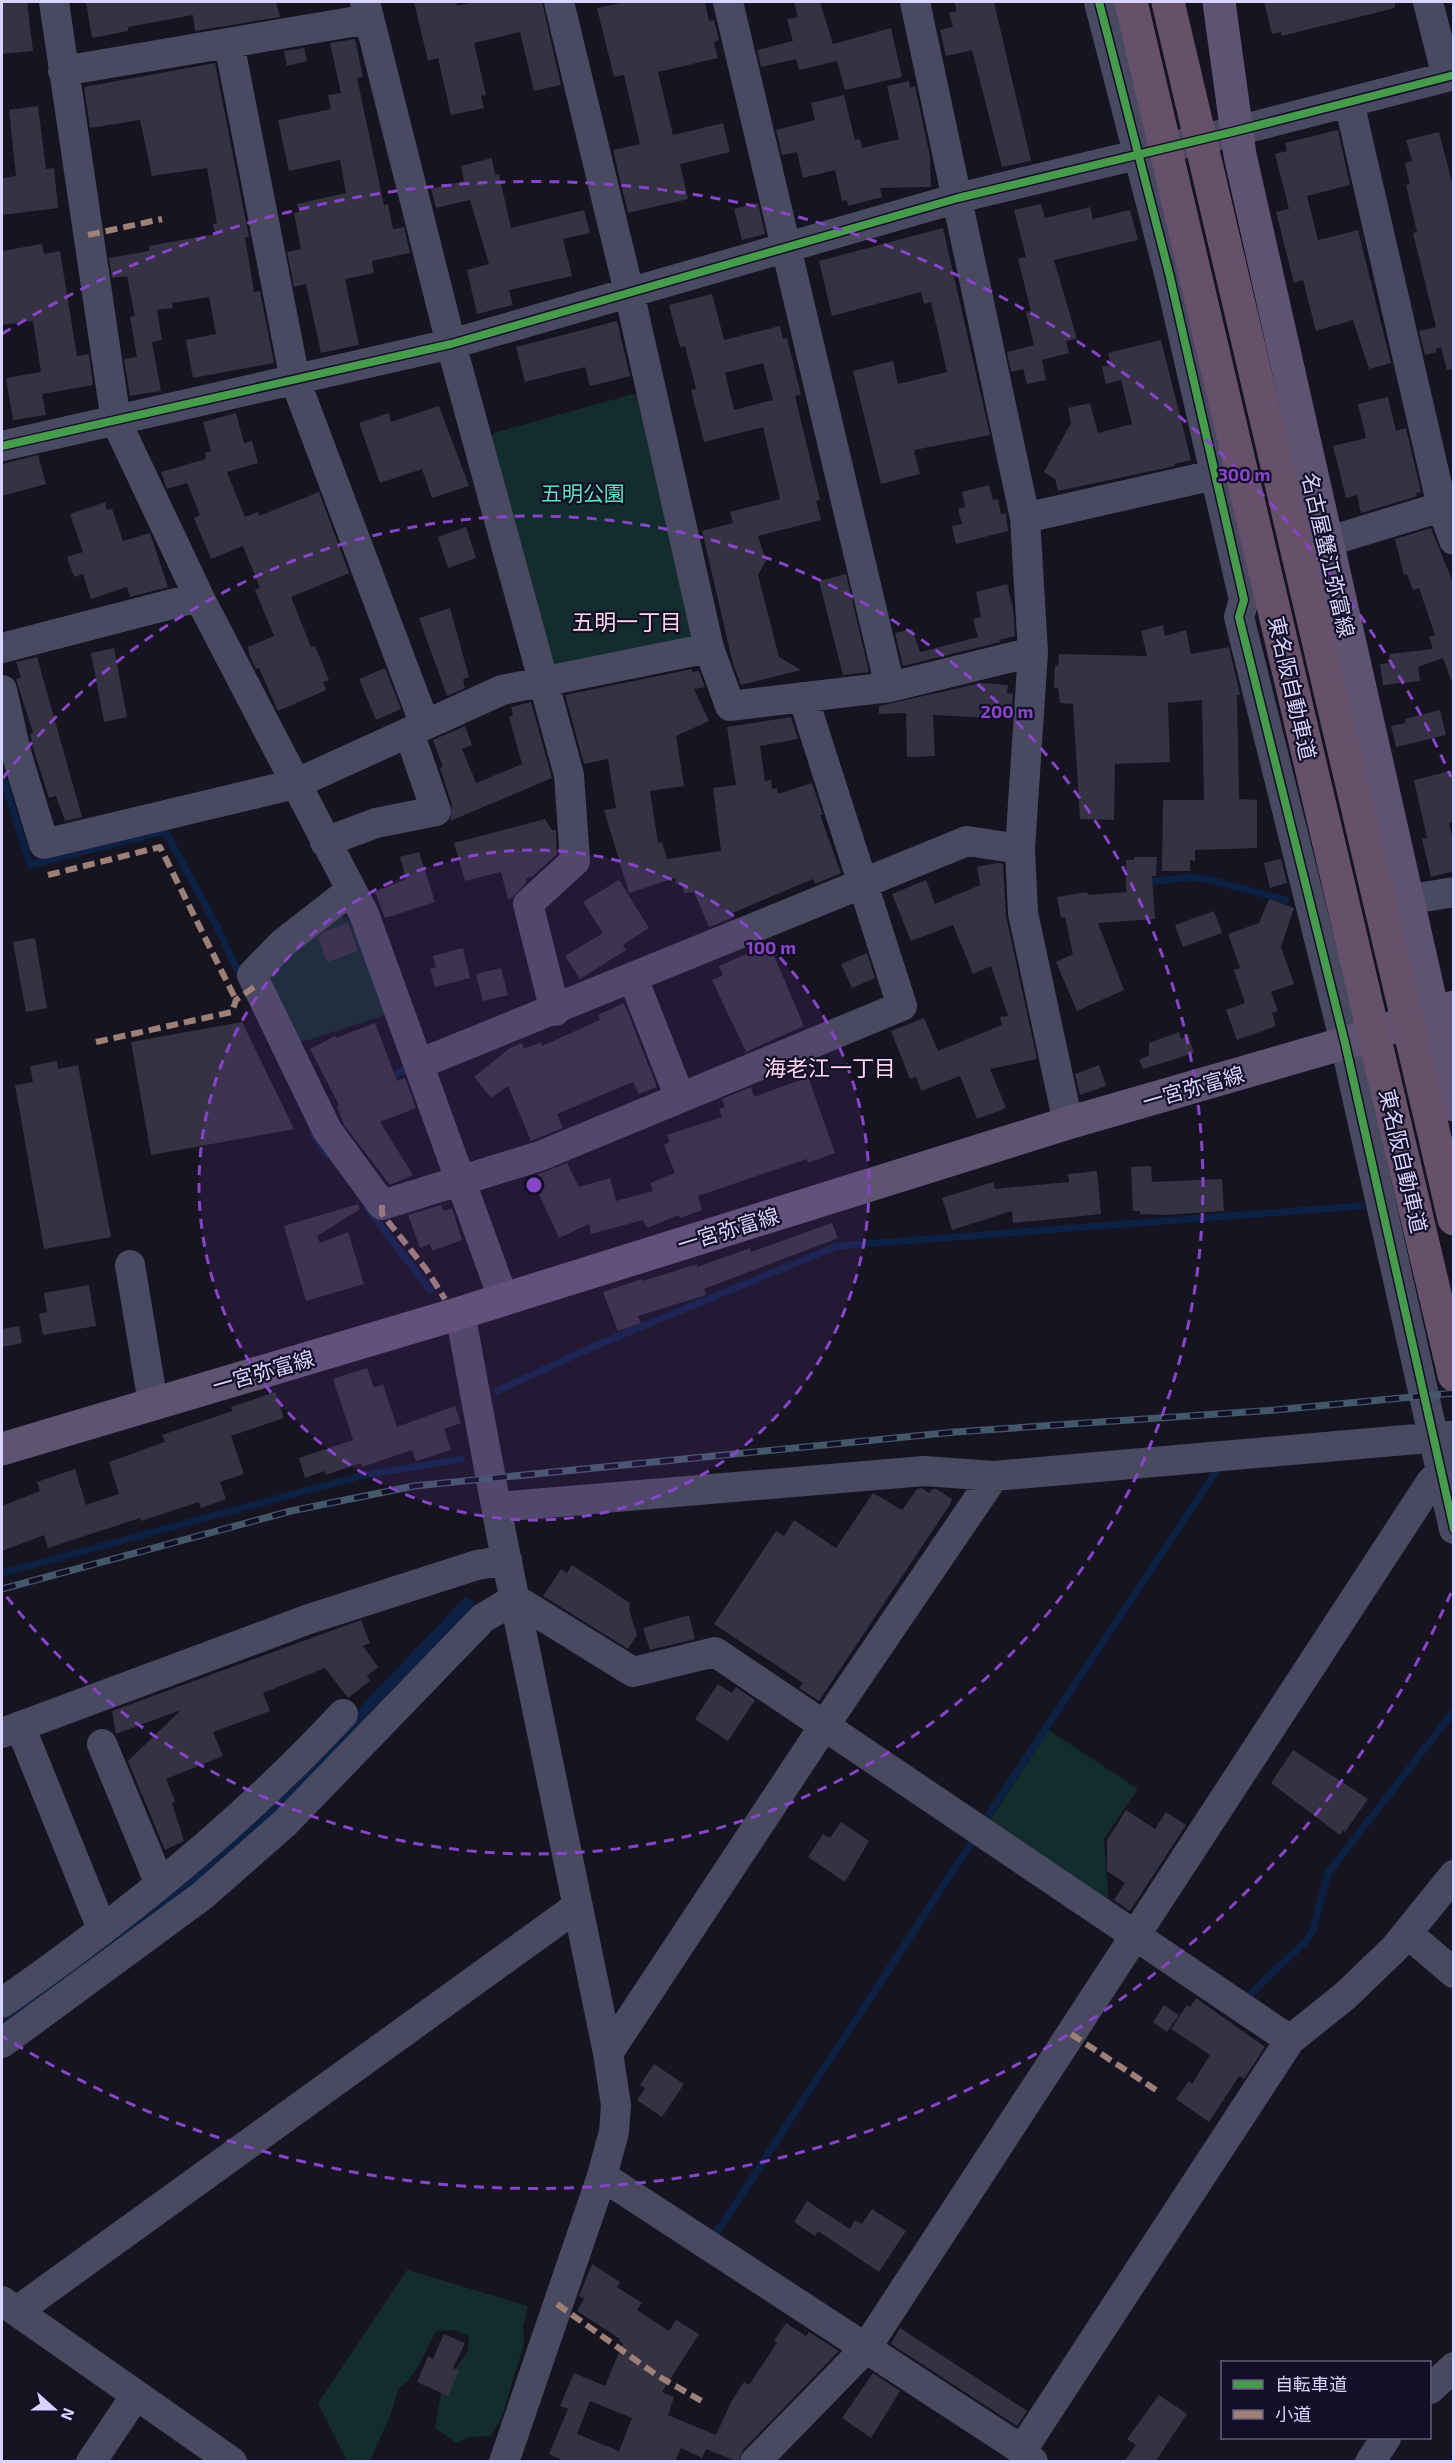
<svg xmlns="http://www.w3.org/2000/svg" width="1455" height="2463" font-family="'Exo 2','Noto Sans JP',sans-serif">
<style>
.green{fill:#132c2d}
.water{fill:#0d2144}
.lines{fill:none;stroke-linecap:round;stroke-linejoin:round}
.stream{stroke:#0d2144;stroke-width:7}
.building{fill:#343243;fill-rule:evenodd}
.minor{stroke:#4a4962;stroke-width:30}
.major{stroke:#5e5373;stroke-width:33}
.rail-casing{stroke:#43596b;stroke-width:7}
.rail{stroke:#130f26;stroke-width:4.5;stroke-dasharray:14;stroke-linecap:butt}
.highway-bridge{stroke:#67516a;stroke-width:33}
.quiet{stroke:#9e8076;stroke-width:6;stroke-dasharray:12 6;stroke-linecap:butt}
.cycleway-casing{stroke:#130f26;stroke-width:11}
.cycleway{stroke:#469c4c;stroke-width:8}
.ring{fill:none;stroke:#8945c9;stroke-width:3;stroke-dasharray:10 8}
.labels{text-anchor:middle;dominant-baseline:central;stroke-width:4.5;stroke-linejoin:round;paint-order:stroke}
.park-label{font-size:21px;fill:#5fe0c0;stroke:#130f26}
.street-label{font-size:21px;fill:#d9d4ff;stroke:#130f26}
.neighbourhood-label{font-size:22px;fill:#ffd6f0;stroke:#130f26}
.centre{fill:#8945c9;stroke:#130f26;stroke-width:3}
.ring-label{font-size:18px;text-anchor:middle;font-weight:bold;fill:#8945c9;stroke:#130f26;stroke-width:4.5;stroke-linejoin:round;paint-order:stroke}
</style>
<rect width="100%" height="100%" fill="#161421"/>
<!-- green -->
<path class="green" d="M633,394L643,399L697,632L691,641L557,668L548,663L488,445L494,433Z
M340,916L353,921L388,1014L296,1044L269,985L271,970Z
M1049,1730L1138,1789L1104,1839L1109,1907L985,1828Z
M407,2270L528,2306L523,2327L524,2343L502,2417L491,2436L470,2437L456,2443L435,2428L442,2387L468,2351L469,2336L454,2330L437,2331C423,2351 420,2374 399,2388L390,2416L370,2461H347L318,2403Z"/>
<!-- water -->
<path class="water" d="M466,1596L480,1608L263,1834L2,2035V2015L269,1803Z"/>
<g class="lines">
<!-- stream -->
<path class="stream" d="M2,775L30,865L165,831L217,927L241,978
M1150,882L1189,877L1206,879L1286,900
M386,1078L403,1071
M314,1135L327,1155
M368,1209L430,1290
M497,1391L597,1345L837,1246L1361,1206
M2,1573L364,1475L461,1459
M984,1822L1217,1470
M1244,2000L1306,1941L1313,1930L1328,1873L1454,1711
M713,2238L974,1839"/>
</g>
<!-- building -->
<path class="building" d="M2,2H27L33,51L2,54Z
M86,2H276L280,17L195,31L193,15L128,27V31L92,38Z
M414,2H456L457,6L475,2H542L561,85L534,91L520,32L474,43L486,95L481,96L484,108L451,115L438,58L428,61Z
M625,2H705L709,21L714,20L719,40L714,42L718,58L658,72L673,135L723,123L730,152L680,164L688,199L628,213L613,150L640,144L624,75L614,77L597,8Z
M794,2H820L833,44L891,28L902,77L845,90L837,61L799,70L796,59L761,67L757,50L793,41L787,19L798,17Z
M954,2H994L1031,161L1002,167L972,50L946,56L940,30L953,27L949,13L957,11Z
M1264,2H1395V8L1282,36L1281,32L1272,34Z
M355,39L363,77L357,78L384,205L388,204L393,229L404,227L410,253L372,261L374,273L345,279L359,345L321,353L306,284L294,287L287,252L301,249L294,213L299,212L297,204L346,193L340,160L289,171L278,120L331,109L328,95L341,93L330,43Z
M304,48L307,61L287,66L284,51Z
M215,63L249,237H245L254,292L260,291L274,363L193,378L186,340L216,334L209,297L172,303L173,308L157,310L162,340L152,342L161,391L130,396L124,359L137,357L130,317L135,316L127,276L112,278L109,258L149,251V246L215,234L213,224L217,223L207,168L152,176L140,120L90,128L84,87Z
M909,81L910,88L915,86L930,157L931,187L880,188L882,197L848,206L847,200L842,201L835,170L803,178L797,152L782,155L776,130L815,120L811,103L844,95L855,140L860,139L862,148L899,139L887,86Z
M38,106L46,169L54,168L58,208L2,215V178L16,176L9,110Z
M1338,130L1350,185L1307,196L1318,240L1358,230L1391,363L1369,369L1353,320L1316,331L1303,280L1294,283L1276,212L1289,209L1275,154L1287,151L1285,143Z
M1439,132L1454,190V369L1447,370L1441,347L1436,349V352L1425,355L1419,331L1436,327L1413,233L1417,232L1406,185L1410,184L1405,163L1412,161L1406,140Z
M492,158L495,175L499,174L511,228L584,210L590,233L563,239L572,276L509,290L513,305L477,314L467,270L489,264L470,200L436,208L431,189L464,181L461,166Z
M758,203L765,234L742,240L734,209Z
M1041,204L1045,218L1090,207L1093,219L1130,210L1138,240L1054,260L1077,339L1066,341L1069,353L1042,360L1046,380L1027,384L1023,369L1011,372L1007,352L1034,345L1026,312L1031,311L1018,259L1026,257L1014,210Z
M943,228L990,435L914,450L920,474L881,484L853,371L893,361L898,384L947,372L931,302L924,304L921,292L832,316L819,261Z
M42,244L44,254L60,251L77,356L89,354L93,385L42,394L46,415L13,420L6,378L41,372L33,321L2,325V251Z
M712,294L724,340L780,326L783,339L787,338L801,395L795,396L820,500L816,501L821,520L758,536L766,561L758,575L779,657L801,670L741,685L733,664L702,531L733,523L730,512L780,499L763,427L704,442L691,390L696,389L685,346L680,347L669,305ZM763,363L773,400L734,410L725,373Z
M617,321L630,376L590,386L585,367L525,382L516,347Z
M1161,340L1191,460L1174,464L1175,466L1058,491L1055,479L1044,472L1071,423L1068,408L1090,403L1098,433L1132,424L1121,380L1106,384L1102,367L1111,365L1108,353Z
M1388,397L1396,431L1406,428L1421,492L1416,493L1417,496L1361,513L1357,495L1346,498L1333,446L1366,438L1358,404Z
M439,406L469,486L432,498L422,469L380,483L359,423L389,413L391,422Z
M236,413L244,443L252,441L258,463L227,472L245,517L258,512L259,516L319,492L349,573L291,597L311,647L315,646L329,680L323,682L326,690L278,711L259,668L256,669L249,654L248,647L274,636L255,590L260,588L243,546L211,559L194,518L200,515L187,483L167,489L161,472L206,459L205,453L211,451L203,422Z
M38,455L46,484L2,496V464Z
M989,485L993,500L998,499L1001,514L1006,513L1008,531L956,544L952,526L962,524L958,509L965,507L962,492Z
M105,502L107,510L112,509L123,541L150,533L168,587L130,597L127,587L91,599L83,574L74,577L67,557L83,552L70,514Z
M466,527L476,558L448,568L438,537Z
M1431,528L1454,585V679L1451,680L1443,658L1418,667L1420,681L1383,685L1380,664L1390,663L1389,654L1433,649L1429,637L1435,635L1419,588L1413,590L1407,574L1404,575L1395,539Z
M846,574L869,672L843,675L819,581Z
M1007,584L1013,608L1015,636L999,640L1000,642L903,666L895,633L912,629L920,652L978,637L973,619L981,617L976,592Z
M450,608L469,677L463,679L465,688L447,696L419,618Z
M1163,625L1165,636L1186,630L1191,654L1229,647L1240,695H1237L1239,799L1257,800V848L1195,850V861L1190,860V871H1162L1163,800H1204L1202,700L1168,703L1170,762L1115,764L1114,820L1080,819L1073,704L1060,703L1058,688H1054L1055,665L1058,666L1059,654L1147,656L1141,631Z
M114,648L127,717L104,722L91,653Z
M37,657L82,817L65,821L56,796L49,798L34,751L30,734L33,733L16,679L21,678L16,662Z
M385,668L401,709L376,720L359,679Z
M692,669V672L699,671L705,687L694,689L709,721L676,736L684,786L650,791L658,843L662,842L667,859L721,851L713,788L736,785L727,727L791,717L798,739L760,746L765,781L771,780L772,789L777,788L778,794L812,783L823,815H820L841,873L815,884L813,879L730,914L732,918L709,927L694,892L684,893L682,883L676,884L675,878L629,893L604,810L616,808L608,759L584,764L565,695Z
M981,683L1008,685L1007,693L1013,694L1011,719L933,715L935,756L907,757L906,713L879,714V706Z
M531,702L552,778L450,821L452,805L440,768L443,767L433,740L465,726L472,745L462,749L476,783L522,764L509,717L513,716L511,707Z
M1440,710L1446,735L1396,747L1391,726L1406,723L1405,719Z
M1454,770V822L1449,823L1454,845V871L1431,877L1422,839L1427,838L1414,780Z
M545,819L552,830H556L557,854L532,877L526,878L527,882L512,898L508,899L501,872L465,881L454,843Z
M419,852L435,902L385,918L375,892L406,879L400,857Z
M1134,857H1157L1156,876H1152L1155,919L1098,923L1124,990L1077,1011L1056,962L1073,954L1065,917L1061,918L1057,897L1087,892L1088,895L1126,892V860H1134Z
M1281,859L1287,883L1270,888L1264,863Z
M996,863L1003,864L1006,916L1037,1059L990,1069L1006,1108L977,1119L960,1076L921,1091L916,1077L910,1079L891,1031L924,1018L938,1051L1002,1025L1000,1017L1008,1016L991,966L973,974L953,925L911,941L892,894L926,880L935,904L980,885L977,867Z
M619,880L649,928L623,945L626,950L580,979L565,956L603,933L583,902Z
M1269,899L1294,908L1281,947L1294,984L1271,992L1278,1011L1272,1013L1276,1026L1237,1040L1226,1010L1245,1003L1234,970L1240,968L1228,934L1259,923Z
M1214,911L1222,933L1183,947L1175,925Z
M348,923L358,951L327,962L318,937L327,930Z
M35,938L47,1008L26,1012L13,942Z
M769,944L804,1026L746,1052L712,980L723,975L719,966Z
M463,948L470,978L435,987L430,969L436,967L433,956Z
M867,953L875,978L852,988L841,964Z
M501,968L508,995L483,1001L476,974Z
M624,1003L657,1087L639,1094L633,1082L557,1114L563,1128L531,1141L508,1086L491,1098L474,1077L510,1048L522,1043L524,1049L541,1042L542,1046L600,1020L598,1015Z
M242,1022L294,1129L151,1155L131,1042Z
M375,1023L397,1081L405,1078L416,1108L380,1122L413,1175L390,1185L344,1125L337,1106L339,1105L310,1049L335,1036L336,1038Z
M1179,1032L1181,1039L1188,1035L1194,1053L1143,1069L1139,1060L1149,1055V1043Z
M57,1061L58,1069L78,1065L111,1237L44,1249L15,1085L33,1082L30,1066Z
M1099,1065L1106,1086L1080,1095L1075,1074Z
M808,1077L835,1153L808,1163L807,1159L698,1196L702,1210L680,1218L679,1215L647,1228L643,1220L591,1234L589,1224L559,1238L531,1177L567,1163L579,1187L610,1178L616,1201L653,1191L650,1183L675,1173L664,1145L670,1142L667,1135L722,1117L719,1109L725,1107L722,1099L751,1087L754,1097Z
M1151,1166L1152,1182L1222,1179L1224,1211L1165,1215L1140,1214V1211H1133L1131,1167Z
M1097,1171L1101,1214L1013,1223L1012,1211L952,1230L942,1198L993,1182L995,1189L1069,1182L1068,1174Z
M358,1204L360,1209L317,1236L320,1243L348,1232L364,1284L306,1301L284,1226Z
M441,1205L444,1211L452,1208L462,1240L432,1251L430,1244L420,1248L408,1215Z
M832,1223L838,1238L704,1289L706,1295L638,1316L641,1323L618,1331L603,1292L642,1279L643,1281L697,1264V1267L750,1248L751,1252Z
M89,1285L96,1326L43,1335L39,1314L47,1312L44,1293Z
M19,1326L22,1343L2,1347V1329Z
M367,1368L374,1388L383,1384L397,1427L455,1406L461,1423L444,1429L451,1450L416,1461L412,1450L362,1467L361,1463L326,1475L324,1471L305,1478L299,1458L353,1440L333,1379Z
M275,1392L284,1418L231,1436L244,1474L220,1482L226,1499L201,1508L199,1502L141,1521L140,1518L48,1548L44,1535L2,1551V1506L40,1491L37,1482L75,1469L86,1505L119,1494L109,1462L165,1442L162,1435L232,1411L231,1407Z
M922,1488L929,1493L932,1489H936L952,1499L949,1506L819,1701L799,1688L803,1683L714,1624L776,1531L784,1536L794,1520L836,1548L873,1493L902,1510L917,1489Z
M572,1565L630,1603L629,1610L637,1635L628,1649L543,1596L561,1569L567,1573Z
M689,1615L695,1639L650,1650L643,1628Z
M361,1620L370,1643L363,1646L378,1667L367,1676L370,1681L348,1698L325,1668L263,1693L270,1711L213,1732L223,1756L166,1779L175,1801L172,1803L184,1841L165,1850L128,1761L181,1710L116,1734L112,1711Z
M718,1684L732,1693L736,1687L755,1700L728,1741L695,1719Z
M1293,1750L1368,1799L1345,1832L1343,1830L1340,1835L1271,1783Z
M1126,1810L1155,1829L1166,1812L1186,1825L1130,1911L1114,1900L1125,1883L1107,1871V1840Z
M841,1822L869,1841L845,1882L808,1857L823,1834L830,1838Z
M1196,1998L1265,2047L1244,2079L1239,2076L1209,2122L1176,2099L1189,2081L1192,2084L1210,2055L1171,2029L1187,2005L1190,2007Z
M1164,2005L1179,2015L1167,2032L1153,2022Z
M654,2064L684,2084L662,2117L637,2100L645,2088L640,2085Z
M807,2201L850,2229L855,2220L862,2224L872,2209L906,2231L879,2272L818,2231L815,2236L794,2222Z
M592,2264L620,2282L617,2287L642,2303L637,2310L669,2331L676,2320L699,2334L662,2392L674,2397L668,2415L716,2435L731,2402L744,2382L749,2385L777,2343L774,2341L786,2323L806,2336L809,2332L839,2351L743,2450L738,2462L706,2449L702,2458L681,2448L675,2462H566L549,2454L568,2409L560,2406L574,2373L605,2386L623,2343L619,2341L620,2339L577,2311L584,2299L579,2296ZM590,2401L632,2418L619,2451L577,2434Z
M900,2328L1027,2411L1017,2426L891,2344Z
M444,2334L465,2343L453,2368L459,2371L448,2396L417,2382L428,2356L433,2359Z
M873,2373L900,2391L871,2438L842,2418Z
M1159,2395L1187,2414L1155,2462H1124L1136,2445L1127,2439Z"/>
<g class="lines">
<!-- minor -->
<path class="minor" d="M54,2L116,421L199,597L364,914L503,1298
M365,2L451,344L569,775L575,861L528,904L555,1011
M559,2L629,292L709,648L730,706L890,687L1033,652
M728,2L890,687
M915,2L1025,518L1033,652L1020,849L1023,913L1068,1123
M1099,2L1169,273L1244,600L1239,617L1345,1043L1454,1529
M1428,2L1447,77
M229,43L295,380L425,725
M63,71L369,19
M1349,102L1442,507L1454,540
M2,446L451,344L958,198L1236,131L1454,75
M1025,518L1214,475
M1326,542L1454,503
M2,648L199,597
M2,690L17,756L44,844L295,784L502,690L709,648
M325,842L376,823L436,811L409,732
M351,890L283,943L252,975L327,1130L382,1205L540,1156L902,1006L803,697
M1406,900L1454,892
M633,978L680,1098
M419,1064L967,841L1020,849
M130,1265L153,1403
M460,1313L502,1538L608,2053L616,2105L614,2132L602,2176L504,2462
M498,1507L924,1471L994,1476L1451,1436
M515,1599L633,1672L715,1652L1290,2040L1345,1996L1395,1948L1454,1875
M20,1726L102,1929
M2,1733L309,1619L477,1565L507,1560
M102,1744L159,1882
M1407,1933L1454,1973
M2,2003C124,1918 242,1823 343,1714
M2,2043L202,1896L285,1823L483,1618L515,1599
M608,2053L824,1726L994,1476
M602,2176L1022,2450L1033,2462
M2,2301L232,2462
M17,2311L578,1906
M1430,2389L1454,2367
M1022,2450L1290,2040
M91,2462L136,2395
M755,2462L866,2348L1431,1482L1441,1472
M1370,2462L1386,2438"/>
<!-- major -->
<path class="major" d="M1219,2L1240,155L1454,1105
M2,1449L460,1313L1068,1123L1345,1043L1454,1007"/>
<defs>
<path id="rail" d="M2,1589L291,1511L414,1486L955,1432L1275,1410L1454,1393"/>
</defs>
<!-- rail casing -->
<use href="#rail" class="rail-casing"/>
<!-- rail -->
<use href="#rail" class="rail"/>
<!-- highway-bridge -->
<path class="highway-bridge" d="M1131,2L1454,1375
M1168,2L1454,1219"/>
<!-- quiet -->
<path class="quiet" d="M88,235L162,219
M48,875L160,847L236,1000
M96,1042L232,1012L236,1000L257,985
M382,1205V1214L426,1269L445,1299
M1071,2034L1156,2090
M557,2304L658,2376L705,2403"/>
<defs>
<path id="cycleway" d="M1099,2L1169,273L1244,600L1239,617L1345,1043L1454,1529
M2,446L451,344L958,198L1236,131L1454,75"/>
</defs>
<!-- cycleway casing -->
<use href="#cycleway" class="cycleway-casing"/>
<!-- cycleway -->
<use href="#cycleway" class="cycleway"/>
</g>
<!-- distance rings -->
<circle cx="534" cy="1185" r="335" fill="#8945c9" fill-opacity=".12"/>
<g class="ring">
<circle cx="534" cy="1185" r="335"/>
<path d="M3 778A669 669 0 1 1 3 1592"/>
<path d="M1451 1593A1004 1004 0 0 1 2 2036M2 334A1004 1004 0 0 1 1451 777"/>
</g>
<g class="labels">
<!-- park labels -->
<g class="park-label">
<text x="583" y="492">五明公園</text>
</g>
<!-- street labels -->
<g class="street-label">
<text transform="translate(1329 555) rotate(77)">名古屋蟹江弥富線</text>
<text transform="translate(1293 688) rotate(77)">東名阪自動車道</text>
<text transform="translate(1193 1087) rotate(-16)">一宮弥富線</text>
<text transform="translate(1404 1161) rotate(77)">東名阪自動車道</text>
<text transform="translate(728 1229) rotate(-17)">一宮弥富線</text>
<text transform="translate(263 1371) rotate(-16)">一宮弥富線</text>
</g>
<!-- neighbourhood labels -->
<g class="neighbourhood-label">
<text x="627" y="621">五明一丁目</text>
<text x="830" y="1067">海老江一丁目</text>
</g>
</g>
<circle cx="534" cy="1185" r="9" class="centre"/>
<g class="ring-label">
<text x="1244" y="481">300 m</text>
<text x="1007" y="718">200 m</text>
<text x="771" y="954">100 m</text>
</g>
<!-- border -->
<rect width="1455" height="2463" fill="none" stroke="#d9d4ff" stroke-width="6"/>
<!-- legend -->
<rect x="1221" y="2361" width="210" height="78" fill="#130f26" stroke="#625e7d" stroke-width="1.5"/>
<rect x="1233" y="2380" width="30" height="9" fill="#469c4c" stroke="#625e7d" stroke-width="1.5"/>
<text x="1275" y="2391" font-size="18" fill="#d9d4ff">自転車道</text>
<rect x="1233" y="2410" width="30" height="9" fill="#9e8076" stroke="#625e7d" stroke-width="1.5"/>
<text x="1275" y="2421" font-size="18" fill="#d9d4ff">小道</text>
<!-- north arrow -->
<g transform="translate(54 2409) rotate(111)" stroke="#130f26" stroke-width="4.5" paint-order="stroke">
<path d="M0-4.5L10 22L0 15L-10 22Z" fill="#d9d4ff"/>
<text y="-9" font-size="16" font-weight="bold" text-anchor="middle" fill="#d9d4ff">N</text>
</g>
</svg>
